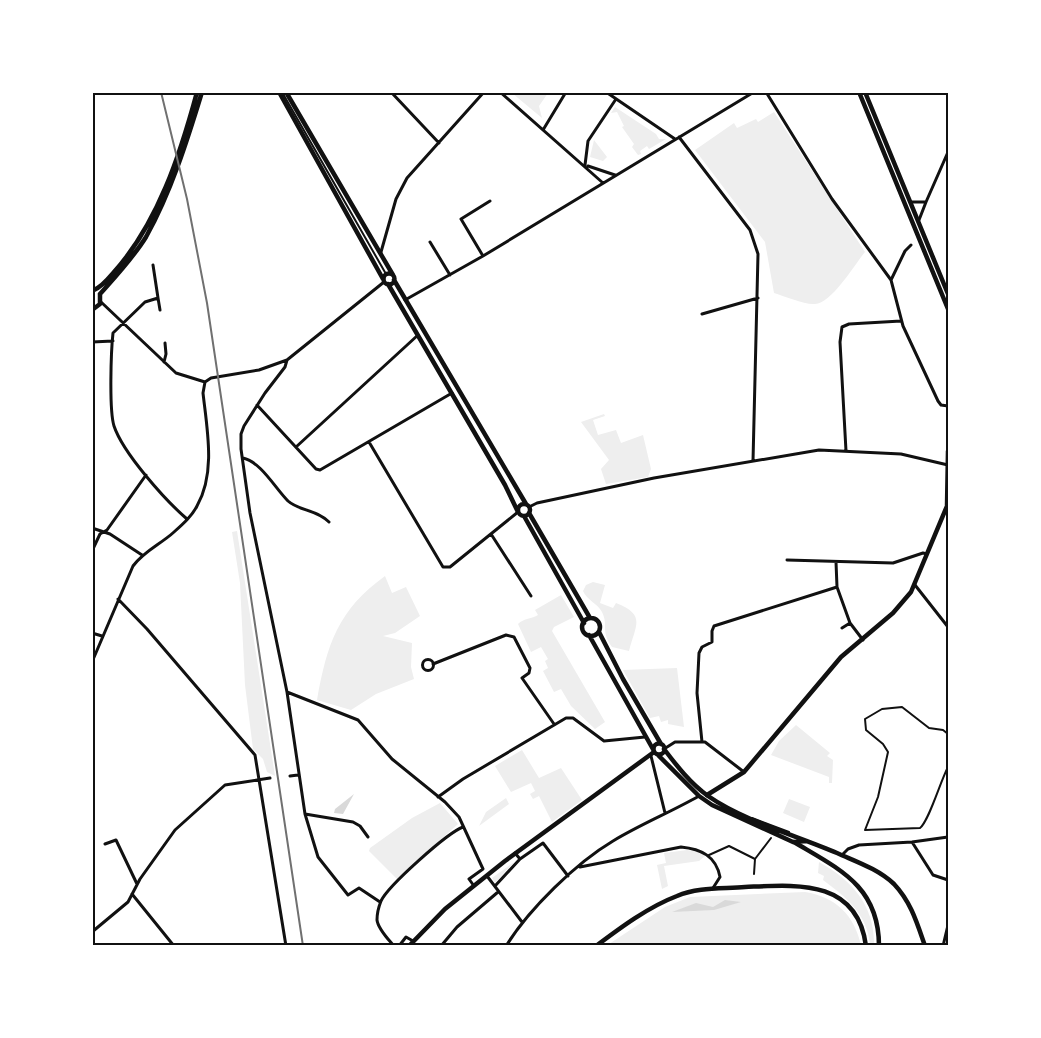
<svg xmlns="http://www.w3.org/2000/svg" width="1041" height="1038" font-family="Literata,serif">
<style>
.green{fill:#eee}
.water{fill:#d9d9d9}
.lines{fill:none;stroke-linecap:round;stroke-linejoin:round}
.service{stroke:#111;stroke-width:2}
.minor{stroke:#111;stroke-width:3}
.tertiary{stroke:#111;stroke-width:4.5}
.secondary{stroke:#111;stroke-width:4.5}
.rail{stroke:#707070;stroke-width:2}
.neatline{fill:none;stroke:#111;stroke-width:2}
</style>
<rect width="100%" height="100%" fill="#fff"/>
<!-- green -->
<path class="green" d="M512,93H548L539,106L542,118Z
M615,107L656,134L659,139H666L649,149L647,146L640,151L641,154L638,155L632,147L634,144L622,127L624,126L617,112L611,113Z
M774,112L865,252C855,264 832,303 815,304C805,305 784,296 774,293L765,242L695,150L734,123L737,128L756,119L758,122Z
M594,140L607,157L603,161L590,157Z
M604,414L605,416L593,420L598,435L616,430L621,443L643,435L651,469L648,477L606,484L601,469L609,460L581,422Z
M237,531L275,776L267,772L263,759L253,749L245,685L240,583L232,532Z
M385,576L392,593L406,587L420,616L395,633L383,636L412,643L411,667L414,679L376,694L351,710L317,700C327,644 338,610 385,576Z
M593,582L605,585L600,603L613,608L616,603C646,615 636,624 629,651L612,647C600,630 609,627 602,612C598,604 587,600 583,591L586,585Z
M561,595L574,617L554,627L552,631L605,722L595,729L571,706L561,689L554,692L543,671L548,668L545,661L548,659L541,647L531,652L518,624C524,618 532,619 538,615L535,610Z
M677,668L684,727L668,724V720L661,722L659,716L650,718L623,670Z
M796,725L830,753L827,756L833,760L832,783H829V777L771,755L779,741Z
M522,750L539,778L561,768L582,800L552,822L539,796L533,799L530,794L535,791L531,783L511,792L495,766Z
M506,798L509,804L479,826L486,812Z
M789,799L810,807L804,822L783,813Z
M440,803L458,824L397,879L369,851L370,848L412,818Z
M687,850L699,852L707,857L705,856L699,861L664,866L668,886L662,889L657,865L666,863L664,853Z
M514,862L495,883L492,878Z
M819,862C852,880 875,906 874,945H870C868,915 846,897 823,880L824,876L818,873Z
M805,892C836,897 854,915 861,945L606,946L665,907L690,897Z"/>
<!-- water -->
<path class="water" d="M354,794L343,814L334,813L335,809Z
M725,900L741,902L714,910L672,912L696,903L713,907Z"/>
<g class="lines">
<!-- service -->
<path class="service" d="M282,92L386,274
M948,734L943,730L929,728L902,707L882,709L865,719L866,730L883,744L888,752L878,797L865,830L920,828C929,821 940,782 948,767
M752,818L789,832
M709,855L729,846L755,859L771,838
M754,874L755,859"/>
<!-- minor -->
<path class="minor" d="M391,92L439,143
M500,92L603,183
M606,92L675,139
M766,92L832,199L891,280L903,326L938,401L941,405L948,406
M543,130L566,92
M679,137L750,230L758,254L753,461
M585,165L588,141L616,99
M588,166L615,175
M912,202H926L919,220
M926,202L948,152
M430,242L450,275
M381,252L396,199L407,178L484,92
M483,256L461,219L490,201
M153,265L158,298L145,302L113,333C111,351 109,410 114,426C123,453 165,500 187,519
M891,280L905,251L911,245
M158,298L160,310
M405,300L483,256L754,92
M101,302L176,373L205,382
M702,314L758,298
M92,342L113,341
M287,360L285,367L265,393L244,426L241,434V449L250,513L287,692L305,814L318,857L348,895L359,888L380,902
M164,362L166,354L165,343
M205,382L211,378L259,370L287,360L384,282
M257,405L316,469L320,470L452,393
M369,442L443,567H450L518,512
M296,447L418,335
M846,451L840,342L842,327L849,324L901,321
M243,458C261,462 275,488 288,501C299,511 316,509 329,522
M529,507L537,503L654,478L819,450L901,454L948,465
M92,528L110,534L142,555
M491,534L531,596
M92,551L100,534L107,530L146,475
M787,560L893,563L923,553L927,554
M836,562L837,587L850,623L842,628
M915,585L948,627
M118,599L147,629L255,755L286,946
M850,623L863,640
M92,633L102,636
M422.5 665a5.5 5.5 0 1 1 11 0a5.5 5.5 0 1 1-11 0Z
M92,662L133,566C144,551 161,544 174,532C183,524 192,516 197,506C216,473 207,429 203,393L205,382
M433,664L506,635L514,637L530,668L529,673L522,678L554,724
M287,692L358,720L392,759L445,802L459,817L483,869L469,879L474,886
M702,742L697,693L699,653L702,647L712,642V631L714,626L837,587
M664,749L675,742H705L744,772
M651,756L665,813
M290,776L298,775
M438,797L463,779L566,718H573L604,741L645,737
M305,814L353,822L360,826L368,837
M912,842L933,875L948,880
M105,844L116,840L137,884
M515,853L520,859L543,843L568,876
M842,855L848,849L859,845L912,842L948,837
M580,867L681,847C701,849 716,856 720,877L713,888
M487,876L522,922
M495,886L520,859
M132,894L174,946
M92,932L128,902L140,879L175,830L225,785L270,778
M394,946C388,939 378,929 377,920C377,915 379,906 381,901C388,886 447,833 463,827
M399,946L406,937L413,941
M441,946L457,927L498,892
M506,946C529,909 576,863 613,841C641,824 671,812 699,796
M943,946L948,925"/>
<!-- tertiary -->
<path class="tertiary" d="M707,795L744,772L841,657L893,613L911,592L947,506L948,451
M794,842C839,869 879,886 879,946
M409,946L445,909L505,861L654,752
M596,946C620,928 648,907 677,896C698,887 723,889 745,887C795,885 857,878 866,946"/>
<!-- secondary -->
<path class="secondary" d="M279,92L383,279
M286,92L393,275
M859,92L948,309
M865,92L948,294
M383.5 279a5.5 5.5 0 1 1 11 0a5.5 5.5 0 1 1-11 0Z
M394,280L526,504
M388,284L505,485L518,512
M94,290C103,286 108,279 114,272C158,223 180,155 197,92
M100,294C116,276 133,258 146,237C171,192 187,141 202,92
M92,310L100,304V294
M518 510a6 6 0 1 1 12 0a6 6 0 1 1-12 0Z
M529,513L590,618
M524,516L584,623
M582 627a9 9 0 1 1 18 0a9 9 0 1 1-18 0Z
M599,632L623,679L661,744
M589,635L654,751
M653.5 749a5.5 5.5 0 1 1 11 0a5.5 5.5 0 1 1-11 0Z
M664,749C677,766 690,783 708,796C744,821 798,836 837,853C857,862 878,869 894,884C911,902 917,923 925,946
M658,755L699,796L712,805L793,842L807,841"/>
<!-- rail -->
<path class="rail" d="M161,92L187,199L207,303L303,946"/>
</g>
<!-- border -->
<rect width="1041" height="1038" fill="none" stroke="#ffffff" stroke-width="188"/>
<rect x="94" y="94" width="853" height="850" class="neatline"/>
</svg>
